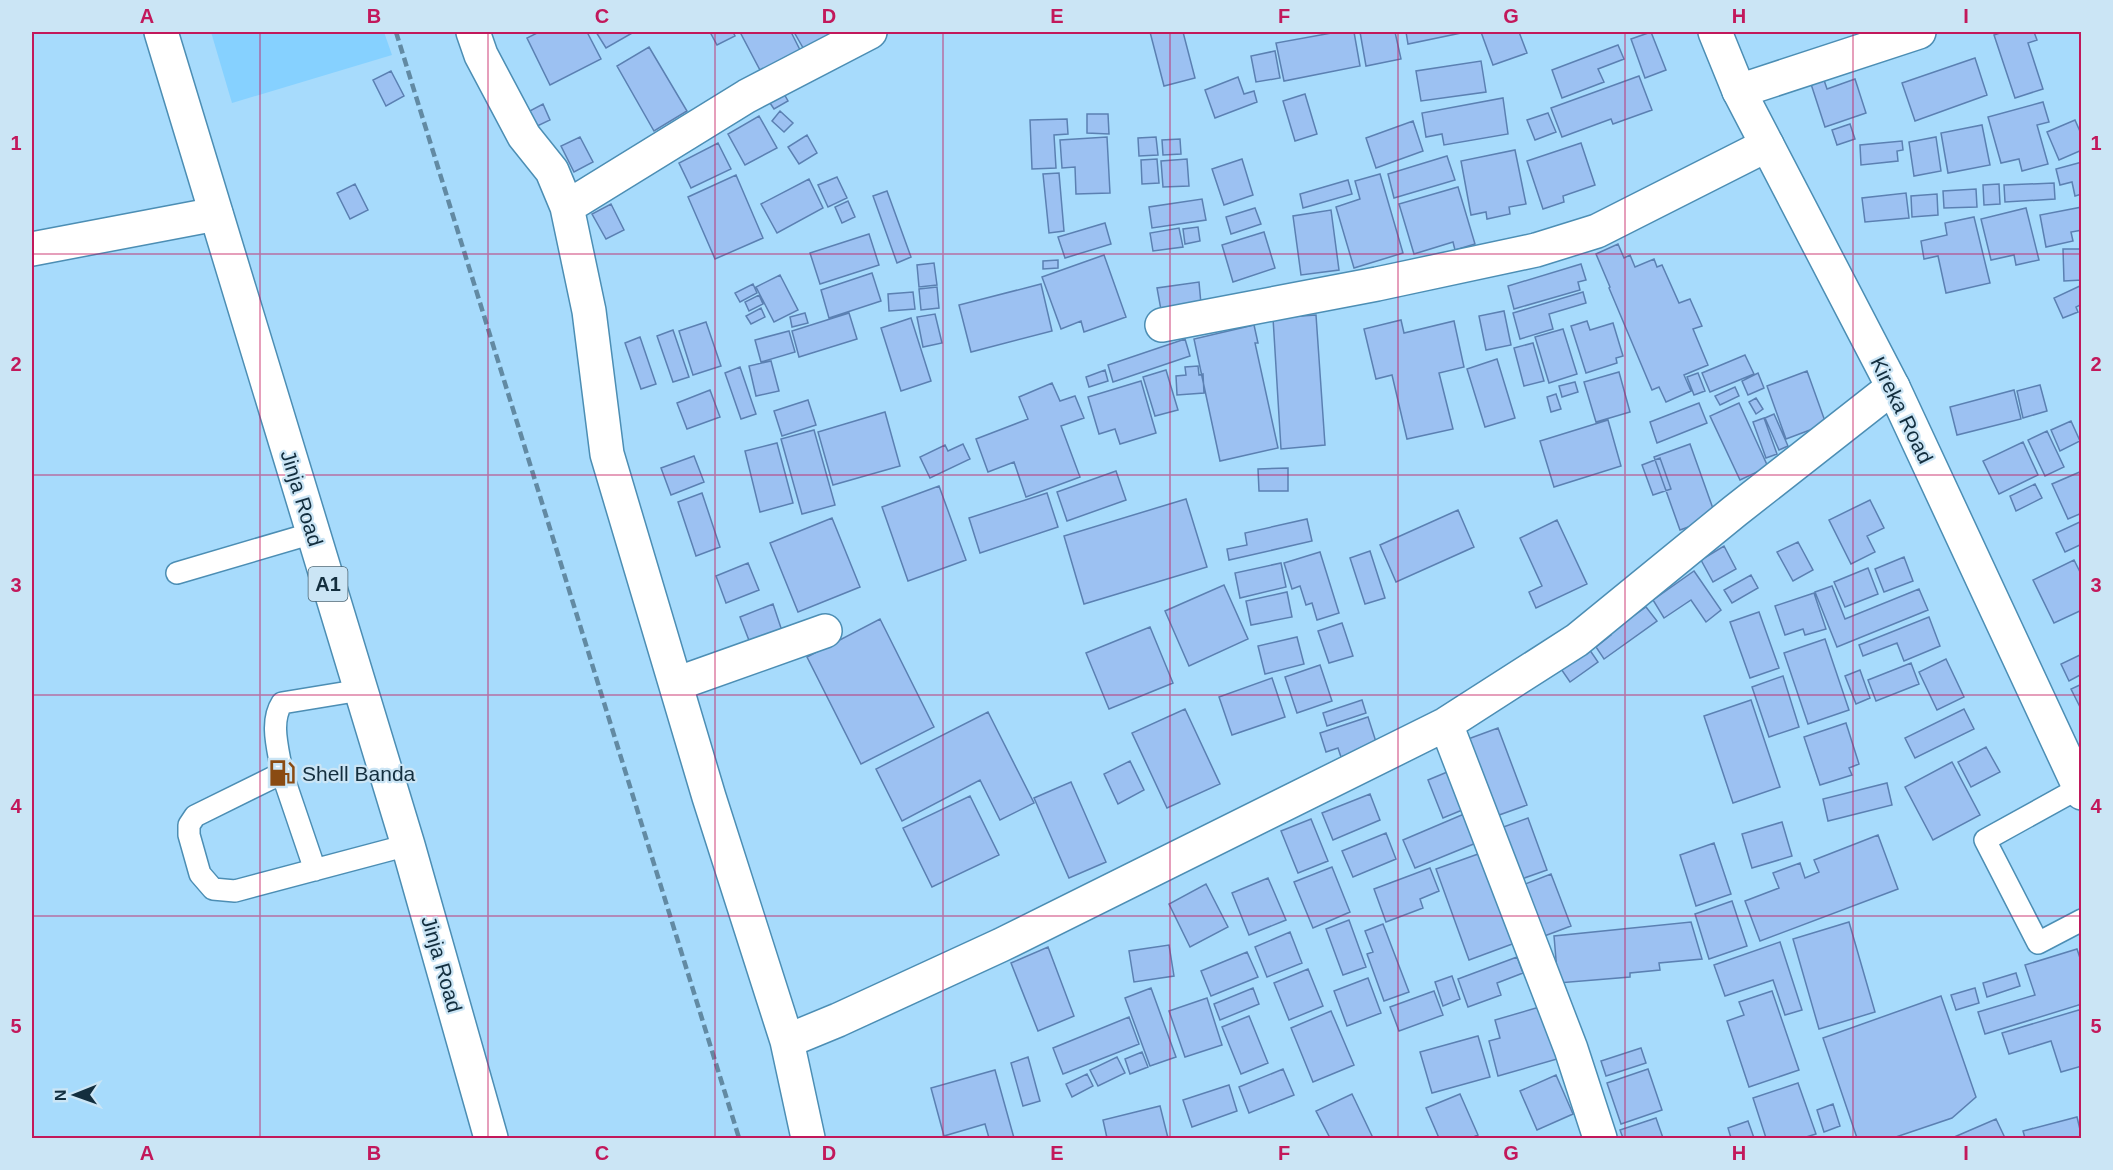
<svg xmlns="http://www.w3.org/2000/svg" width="2113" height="1170" font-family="Arial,sans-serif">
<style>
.built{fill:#86d1ff}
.building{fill:#9cc1f2;stroke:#5b80b2;stroke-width:1.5}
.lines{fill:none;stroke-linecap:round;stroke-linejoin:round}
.service-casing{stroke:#4c8eb4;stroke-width:24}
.minor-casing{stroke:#4c8eb4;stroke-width:36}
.secondary-casing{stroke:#4c8eb4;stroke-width:36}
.trunk-casing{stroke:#4c8eb4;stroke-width:36}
.service{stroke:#fff;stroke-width:21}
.minor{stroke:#fff;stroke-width:33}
.secondary{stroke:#fff;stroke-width:33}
.trunk{stroke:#fff;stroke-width:33}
.rail{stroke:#628aa3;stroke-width:4.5;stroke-dasharray:9 4.5;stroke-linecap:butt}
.grid{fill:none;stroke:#c2185b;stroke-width:1.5;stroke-opacity:0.55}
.labels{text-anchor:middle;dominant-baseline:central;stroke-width:4.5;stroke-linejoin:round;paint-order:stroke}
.shield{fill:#cbe5f5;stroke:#4a6575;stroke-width:1.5}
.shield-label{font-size:20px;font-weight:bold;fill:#132e3e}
.street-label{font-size:21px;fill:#132e3e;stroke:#cbe5f5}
.poi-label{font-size:21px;fill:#132e3e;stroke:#cbe5f5;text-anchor:start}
.neatline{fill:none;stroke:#c2185b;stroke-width:2}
.grid-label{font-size:20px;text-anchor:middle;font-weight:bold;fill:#c2185b}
</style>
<rect width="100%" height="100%" fill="#a7dbfc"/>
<!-- built -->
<path class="built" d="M211,32H384L392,55L232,103Z"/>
<!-- building -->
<path class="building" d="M539,32H587L601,59L550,85L527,38Z
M596,32H634L606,48Z
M710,32H733L735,36L717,45Z
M740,32H791L801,52L761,72Z
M794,32H838L806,53Z
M1150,32H1183L1195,78L1164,86Z
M1337,32H1354L1360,66L1284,81L1276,43Z
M1360,32H1395L1401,59L1366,66Z
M1406,32H1466L1408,44Z
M1481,32H1519L1527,53L1493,65Z
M1651,32L1666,70L1645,78L1631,39Z
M2003,32H2034L2037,40L2028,43L2043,89L2015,98L1994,35Z
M1618,45L1624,59L1598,69L1604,82L1562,98L1552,70Z
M649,47L687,111L654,131L617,66Z
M1275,51L1280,78L1256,82L1251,56Z
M1975,58L1987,95L1915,121L1902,83Z
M1481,61L1486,92L1421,101L1416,71Z
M391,71L404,96L386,106L373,80Z
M1639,76L1652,110L1613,124L1611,119L1562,137L1551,108Z
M1238,77L1244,94L1254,91L1257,102L1215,118L1205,90Z
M1855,79L1866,113L1825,127L1811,84L1824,80L1827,89Z
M783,92L788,101L774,109L768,100Z
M1305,94L1317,134L1295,141L1283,101Z
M1503,98L1508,134L1444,145L1442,134L1426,137L1422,113Z
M2043,102L2049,122L2037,125L2048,164L2022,171L2019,159L2001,163L1988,117Z
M543,104L550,120L531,129L524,114Z
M780,111L793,123L784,132L772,121Z
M1548,113L1556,132L1535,140L1527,120Z
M1087,114H1108L1109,134L1087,133Z
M759,116L777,148L745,165L728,134Z
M1067,119L1068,134L1054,135L1056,168L1032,169L1030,120Z
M2075,120L2082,136V150L2059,160L2047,132Z
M1413,121L1423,151L1376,168L1366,138Z
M1850,124L1855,139L1837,145L1832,130Z
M1982,125L1990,165L1948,173L1941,133Z
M807,135L817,153L799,164L788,147Z
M580,137L593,162L574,172L561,146Z
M1107,137L1110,193L1076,194L1075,167L1062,168L1060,140Z
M1156,137L1158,155L1139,156L1138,138Z
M1936,137L1941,171L1914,176L1909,142Z
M1180,139L1181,154L1163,155L1162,140Z
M1902,141L1903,150L1897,151L1898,161L1861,165L1860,145Z
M718,143L731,169L691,188L679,163Z
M1581,143L1595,185L1563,196L1564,202L1543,209L1527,161Z
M1515,150L1526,204L1509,207L1510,214L1487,219L1486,212L1471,215L1461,161Z
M1447,156L1455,180L1394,198L1388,174Z
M1157,159L1159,183L1142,184L1141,160Z
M1187,159L1189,186L1163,187L1161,161Z
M1242,159L1253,195L1224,205L1212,169Z
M2082,162V194L2075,196L2072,182L2060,185L2056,169Z
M1059,173L1064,231L1049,233L1043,174Z
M1380,174L1403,253L1354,268L1336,207L1360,199L1355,181Z
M736,175L763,238L715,259L688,197Z
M837,177L847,198L828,207L818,185Z
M809,179L823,208L777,233L761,204Z
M1348,180L1352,194L1303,208L1300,194Z
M2054,183L2055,199L2005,202L2004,185Z
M355,184L368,210L350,219L337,193Z
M1999,184L2000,204L1984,205L1983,185Z
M1458,187L1475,244L1455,250L1453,242L1414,254L1399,204Z
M1976,189L1977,207L1944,208L1943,191Z
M887,191L911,257L897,263L873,196Z
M1906,193L1909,218L1865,222L1862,198Z
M1937,194L1938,215L1912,217L1911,196Z
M1202,199L1206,220L1152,228L1149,207Z
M848,201L855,217L842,223L835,207Z
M611,204L624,230L606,239L592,214Z
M2082,207V230L2071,232L2073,241L2046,247L2040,215Z
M1255,208L1261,224L1231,234L1226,217Z
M2026,208L2039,260L2016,265L2014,255L1991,260L1981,219Z
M1331,210L1339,270L1301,275L1293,216Z
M1974,217L1990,283L1946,293L1938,256L1924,259L1921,241L1947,235L1945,223Z
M1105,223L1111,244L1065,258L1058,237Z
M1198,227L1200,241L1185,244L1183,229Z
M1179,228L1183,247L1153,251L1150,233Z
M1264,232L1275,268L1233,282L1222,245Z
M869,234L879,265L820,284L810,253Z
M1618,244L1624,258L1630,255L1635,267L1654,259L1657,267L1662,265L1679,303L1690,299L1702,326L1693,329L1708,365L1684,375L1691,391L1666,402L1659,387L1652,390L1609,288L1610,287L1596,254Z
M2063,249H2082V280L2064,281Z
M1104,255L1126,317L1084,332L1081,321L1061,329L1042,277Z
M1058,260V268L1043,269V261Z
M934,263L937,285L919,287L917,265Z
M1581,264L1586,280L1578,282L1580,290L1514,309L1508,286Z
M872,273L881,301L829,318L821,290Z
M780,275L798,310L774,322L756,287Z
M1199,282L1201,304L1161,310L1157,288Z
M753,284L757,293L740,302L735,293Z
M1041,284L1052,331L971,352L959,305Z
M2082,285V304L2076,307L2078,312L2063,318L2054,298Z
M937,287L939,308L921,310L919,289Z
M913,292L915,309L889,311L888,294Z
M1583,292L1586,303L1549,314L1553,329L1520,339L1513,313Z
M759,295L763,304L749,311L745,302Z
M761,308L765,317L751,324L746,316Z
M1504,311L1511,345L1486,350L1479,316Z
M805,313L808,323L792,327L790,317Z
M849,313L857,339L799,357L792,331Z
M935,314L942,343L923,347L917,317Z
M1316,315L1325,445L1281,449L1273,318Z
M911,318L931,381L901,391L881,328Z
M1401,320L1404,333L1454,321L1464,367L1439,373L1453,429L1407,439L1392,375L1376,379L1364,329Z
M1587,321L1590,330L1613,323L1623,356L1616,358L1617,363L1586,373L1571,326Z
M706,322L721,366L693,375L679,331Z
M1254,325L1258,343H1255L1278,448L1220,461L1194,339Z
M1563,329L1577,374L1549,383L1535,337Z
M673,330L689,377L673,382L657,336Z
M789,331L795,352L761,362L755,340Z
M640,337L656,384L641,389L625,343Z
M1185,339L1190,356L1113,382L1108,365Z
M1533,343L1544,381L1524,386L1514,348Z
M1745,355L1754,374L1710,392L1702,373Z
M1497,359L1515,418L1485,427L1467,369Z
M771,361L779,391L756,396L749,366Z
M1198,366L1199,375L1203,374L1204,393L1177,395L1176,376L1186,375L1185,367Z
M740,367L756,414L741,419L725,373Z
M1105,370L1108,381L1089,387L1086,377Z
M1166,370L1178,410L1155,416L1143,377Z
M1807,371L1826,424L1786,439L1767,386Z
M1619,372L1630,412L1596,422L1584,382Z
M1698,373L1705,391L1694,395L1687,377Z
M1758,373L1764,388L1748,395L1742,381Z
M1141,381L1156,433L1120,444L1115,429L1099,434L1088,397Z
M1575,382L1578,392L1562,397L1559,386Z
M1052,383L1060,401L1075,396L1084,418L1061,426L1080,477L1026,497L1014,462L988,472L976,439L1028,419L1019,397Z
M2040,385L2047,411L2023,418L2017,391Z
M1735,387L1739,396L1720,405L1715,396Z
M710,390L720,417L687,429L677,403Z
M2014,390L2021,419L1957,435L1950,407Z
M1556,394L1561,409L1551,412L1547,397Z
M1756,398L1763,409L1756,414L1749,402Z
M808,400L816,425L782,436L774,411Z
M1699,403L1707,423L1657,443L1650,422Z
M1739,403L1768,467L1740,480L1710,416Z
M885,412L900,466L833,485L818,432Z
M1774,414L1788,446L1779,450L1765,418Z
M1764,418L1777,454L1766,458L1753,422Z
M1608,420L1621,466L1554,487L1540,441Z
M2071,421L2080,441L2060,451L2051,430Z
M814,430L835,505L802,514L781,439Z
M2047,431L2064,467L2045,476L2028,440Z
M2023,442L2038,475L1999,494L1983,461Z
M777,443L793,503L760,512L745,451Z
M963,444L970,459L930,478L920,457L945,445L948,451Z
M1690,444L1716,517L1680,530L1654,457Z
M694,456L704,482L671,495L661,468Z
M1660,458L1671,489L1653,495L1642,465Z
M1288,468V491H1259L1258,469Z
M1116,471L1126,500L1067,521L1057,492Z
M2082,471V513L2068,519L2052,484Z
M2035,484L2042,498L2016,511L2010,496Z
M939,486L966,560L908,581L882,507Z
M702,493L720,547L696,556L678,502Z
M1047,493L1058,527L980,553L969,518Z
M1186,499L1207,567L1084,604L1064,536Z
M1870,500L1884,528L1867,536L1875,552L1851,564L1829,520Z
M1458,510L1474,547L1396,582L1380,545Z
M832,518L860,587L798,612L770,543Z
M1307,519L1312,541L1229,560L1227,549L1247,545L1245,533Z
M1557,520L1587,584L1536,608L1529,592L1542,586L1520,538Z
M2082,521V544L2065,552L2056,533Z
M1798,542L1813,570L1793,581L1777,552Z
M1724,546L1736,569L1713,582L1701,560Z
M1370,551L1385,598L1365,604L1350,558Z
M1320,552L1339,613L1317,620L1312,603L1306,605L1300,586L1292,589L1284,563Z
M1904,557L1913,581L1884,592L1875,569Z
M2074,560L2082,576V610L2054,623L2033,580Z
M748,563L759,590L726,603L716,576Z
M1281,563L1286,587L1240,598L1235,573Z
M1868,568L1878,594L1845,607L1834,582Z
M1694,571L1721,610L1706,622L1691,600L1664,618L1653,600Z
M1751,575L1758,588L1732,603L1724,590Z
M1224,585L1248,639L1189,666L1165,611Z
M1832,586L1845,619L1919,589L1928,610L1837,647L1815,592Z
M1287,592L1292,617L1251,625L1246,601Z
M1814,593L1826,629L1805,635L1803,629L1785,635L1775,606Z
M773,604L782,631L750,643L740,617Z
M1646,607L1657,621L1604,659L1596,647L1611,635L1609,633Z
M1759,612L1779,668L1750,678L1730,622Z
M1929,617L1940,646L1904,661L1897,643L1863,656L1859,645Z
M880,619L934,727L861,764L807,657Z
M1342,623L1353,656L1329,663L1318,631Z
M1150,627L1173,683L1109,709L1086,653Z
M1297,637L1304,664L1265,674L1258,646Z
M1825,639L1849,710L1808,724L1784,653Z
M1587,646L1598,662L1570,682L1559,666Z
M2082,654V674L2069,681L2061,664Z
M1946,659L1964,697L1937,710L1919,672Z
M1911,663L1919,684L1876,701L1868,680Z
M1320,665L1332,701L1297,713L1285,677Z
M1860,670L1870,698L1856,704L1845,676Z
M1783,676L1799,727L1769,737L1752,687Z
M1272,678L1285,717L1232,735L1219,697Z
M2082,684V711L2071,689Z
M1362,700L1366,713L1327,726L1323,713Z
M1751,700L1780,787L1733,803L1704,716Z
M1185,709L1220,784L1167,808L1132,733Z
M1964,709L1974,729L1915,758L1905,738Z
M988,712L1034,803L1000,820L980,780L902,821L876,769Z
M1368,717L1377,745L1341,757L1338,748L1326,752L1320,733Z
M1846,723L1859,764L1849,768L1852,775L1820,785L1804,737Z
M1498,728L1527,805L1488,819L1460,742Z
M1986,747L2000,772L1971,787L1958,762Z
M1130,761L1144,790L1118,804L1104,774Z
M1952,762L1980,815L1933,840L1905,787Z
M1452,770L1467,808L1443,818L1428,780Z
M1071,782L1106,862L1069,878L1034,798Z
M1887,783L1892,805L1828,821L1823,799Z
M1370,794L1380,820L1333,840L1322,813Z
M970,796L999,855L932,887L903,828Z
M1464,814L1476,843L1415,868L1403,840Z
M1528,818L1547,870L1516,881L1498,829Z
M1311,819L1328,861L1298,873L1281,831Z
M1782,822L1792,856L1752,868L1742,834Z
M1386,833L1396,859L1353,877L1342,851Z
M1878,835L1898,889L1760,941L1745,901L1779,888L1773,873L1800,863L1805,878L1819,872L1814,860Z
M1714,843L1731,894L1696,906L1680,855Z
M1481,853L1515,943L1469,960L1436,869Z
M1332,867L1350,912L1313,928L1294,882Z
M1430,868L1439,891L1420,899L1423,908L1386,922L1374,889Z
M1551,874L1571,926L1539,938L1520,886Z
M1268,878L1286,920L1249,935L1232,893Z
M1206,884L1228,927L1190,947L1169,904Z
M1732,901L1747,946L1709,959L1695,914Z
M1349,920L1366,967L1343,975L1326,929Z
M1691,922L1702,959L1659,963L1660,970L1630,973V977L1558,983L1554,936Z
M1849,922L1875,1012L1819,1029L1793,939Z
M1383,924L1409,992L1384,1001L1367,954L1373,952L1365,931Z
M1290,932L1302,963L1267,977L1255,947Z
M1780,942L1802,1010L1785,1015L1773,980L1725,996L1714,965Z
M1169,945L1174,976L1134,982L1129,951Z
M1048,947L1074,1016L1038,1031L1011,963Z
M2077,949L2082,964V1004L1985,1034L1978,1012L2035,995L2025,965Z
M1247,952L1258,977L1211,996L1201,971Z
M1517,957L1523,973L1497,983L1501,995L1468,1007L1458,979Z
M1308,969L1323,1006L1289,1020L1274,983Z
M2016,973L2020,986L1987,997L1983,983Z
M1452,976L1460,999L1443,1006L1435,982Z
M1368,978L1381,1013L1347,1026L1334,991Z
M1151,988L1176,1057L1150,1066L1125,998Z
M1253,988L1259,1004L1220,1020L1214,1004Z
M1975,988L1979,1003L1956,1010L1951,995Z
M1434,991L1443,1015L1399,1031L1390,1007Z
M1772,991L1799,1070L1749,1087L1727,1021L1744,1015L1739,1002Z
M1941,996L1976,1097L1952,1118L1893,1138H1857L1823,1038Z
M1207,998L1222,1045L1185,1057L1169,1011Z
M1543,1006L1557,1059L1498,1076L1489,1041L1500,1038L1495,1020Z
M2082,1009V1066L2061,1072L2051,1041L2009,1054L2002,1033Z
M1331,1011L1354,1065L1313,1082L1291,1028Z
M1249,1016L1268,1063L1241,1074L1222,1027Z
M1129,1017L1139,1044L1063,1074L1053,1048Z
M1478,1036L1490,1077L1432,1093L1420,1052Z
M1641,1048L1646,1063L1606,1076L1601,1061Z
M1142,1052L1148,1067L1130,1074L1125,1059Z
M1028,1057L1040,1101L1023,1106L1011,1063Z
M1117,1057L1125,1073L1098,1086L1090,1070Z
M1283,1069L1294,1095L1249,1113L1239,1087Z
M1648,1069L1662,1110L1621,1124L1607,1083Z
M995,1070L1014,1138H989L985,1124L944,1136L931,1088Z
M1087,1074L1093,1086L1072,1097L1066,1084Z
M1556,1075L1573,1114L1537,1130L1520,1091Z
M1798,1083L1816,1134L1803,1138H1766L1753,1098Z
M1229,1085L1237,1111L1192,1127L1183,1100Z
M1352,1094L1373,1138H1330L1316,1111Z
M1460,1094L1478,1135L1471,1138H1439L1426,1108Z
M1833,1104L1840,1126L1824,1132L1817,1110Z
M1160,1106L1168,1138H1107L1103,1120Z
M2077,1117L2082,1138H2025L2023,1131Z
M1656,1118L1663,1138H1623L1620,1130Z
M1996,1119L2005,1138H1952Z
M1748,1121L1754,1138H1731L1728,1128Z"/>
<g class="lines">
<defs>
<path id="service" d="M177,573L313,533
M361,690L282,703C269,723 279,751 282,773L195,816L189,825V835L200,874L213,889L235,891L408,845
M282,773L315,870
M2079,788L1985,840L2038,943L2082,920"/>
<path id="minor" d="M473,32L481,55L524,136L552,171L567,207L589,311L607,454L709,797L787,1041L838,1020L1001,945L1446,724L1577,640L1735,511L1893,387
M1739,91L1919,32
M567,207L747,96L870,32
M32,249L216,214
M1162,325L1377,284L1536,250L1597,231L1767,145
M676,684L825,631
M1446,724L1571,1049L1600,1138
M787,1041L808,1138"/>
<path id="secondary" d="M1715,32L1739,91L1893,387L2082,793"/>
<path id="trunk" d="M161,32L408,845L491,1138"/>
</defs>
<!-- service casing -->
<use href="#service" class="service-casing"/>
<!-- minor casing -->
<use href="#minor" class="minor-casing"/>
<!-- secondary casing -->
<use href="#secondary" class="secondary-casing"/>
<!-- trunk casing -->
<use href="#trunk" class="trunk-casing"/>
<!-- service -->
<use href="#service" class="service"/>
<!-- minor -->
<use href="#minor" class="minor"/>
<!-- secondary -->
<use href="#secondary" class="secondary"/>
<!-- trunk -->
<use href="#trunk" class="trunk"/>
<!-- rail -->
<path class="rail" d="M396,32L739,1138"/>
</g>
<!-- grid -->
<path class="grid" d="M260,32V1138M488,32V1138M715,32V1138M943,32V1138M1170,32V1138M1398,32V1138M1625,32V1138M1853,32V1138M32,254H2082M32,475H2082M32,695H2082M32,916H2082"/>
<!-- icons -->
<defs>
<symbol id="fuel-bare" viewBox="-9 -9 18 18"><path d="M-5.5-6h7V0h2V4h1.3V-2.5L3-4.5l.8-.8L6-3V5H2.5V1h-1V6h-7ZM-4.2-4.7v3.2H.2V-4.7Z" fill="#8a4b12" stroke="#cbe5f5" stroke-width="2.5" paint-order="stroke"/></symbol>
</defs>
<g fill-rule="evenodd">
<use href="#fuel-bare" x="263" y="754" width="38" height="38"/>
</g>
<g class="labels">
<!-- shield labels -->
<rect class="shield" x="308.5" y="567" width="39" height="34" rx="4.5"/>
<g class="shield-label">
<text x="328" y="584">A1</text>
</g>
<!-- street labels -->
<g class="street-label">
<text transform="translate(1902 410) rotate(64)">Kireka Road</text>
<text transform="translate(302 498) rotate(73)">Jinja Road</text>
<text transform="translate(442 964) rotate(74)">Jinja Road</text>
</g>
<!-- poi labels -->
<g class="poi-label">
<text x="302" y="773">Shell Banda</text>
</g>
</g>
<!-- border -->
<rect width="2113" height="1170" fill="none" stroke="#cbe5f5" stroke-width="66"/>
<!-- north arrow -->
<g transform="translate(75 1095) rotate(269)" stroke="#cbe5f5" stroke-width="4.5" paint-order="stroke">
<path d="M0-4.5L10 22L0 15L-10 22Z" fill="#132e3e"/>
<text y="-9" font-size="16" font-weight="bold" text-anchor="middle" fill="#132e3e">N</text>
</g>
<rect x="33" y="33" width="2047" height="1104" class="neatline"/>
<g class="grid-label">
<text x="147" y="23">A</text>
<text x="374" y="23">B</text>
<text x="602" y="23">C</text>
<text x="829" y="23">D</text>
<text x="1057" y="23">E</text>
<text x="1284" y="23">F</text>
<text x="1511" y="23">G</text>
<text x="1739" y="23">H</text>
<text x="1966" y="23">I</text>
<text x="16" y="150">1</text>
<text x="2096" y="150">1</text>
<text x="16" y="371">2</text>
<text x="2096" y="371">2</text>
<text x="16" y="592">3</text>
<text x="2096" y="592">3</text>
<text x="16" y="813">4</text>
<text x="2096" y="813">4</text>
<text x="16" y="1033">5</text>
<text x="2096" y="1033">5</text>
<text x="147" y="1160">A</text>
<text x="374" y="1160">B</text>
<text x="602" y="1160">C</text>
<text x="829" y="1160">D</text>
<text x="1057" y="1160">E</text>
<text x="1284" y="1160">F</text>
<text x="1511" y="1160">G</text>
<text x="1739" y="1160">H</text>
<text x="1966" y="1160">I</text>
</g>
</svg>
